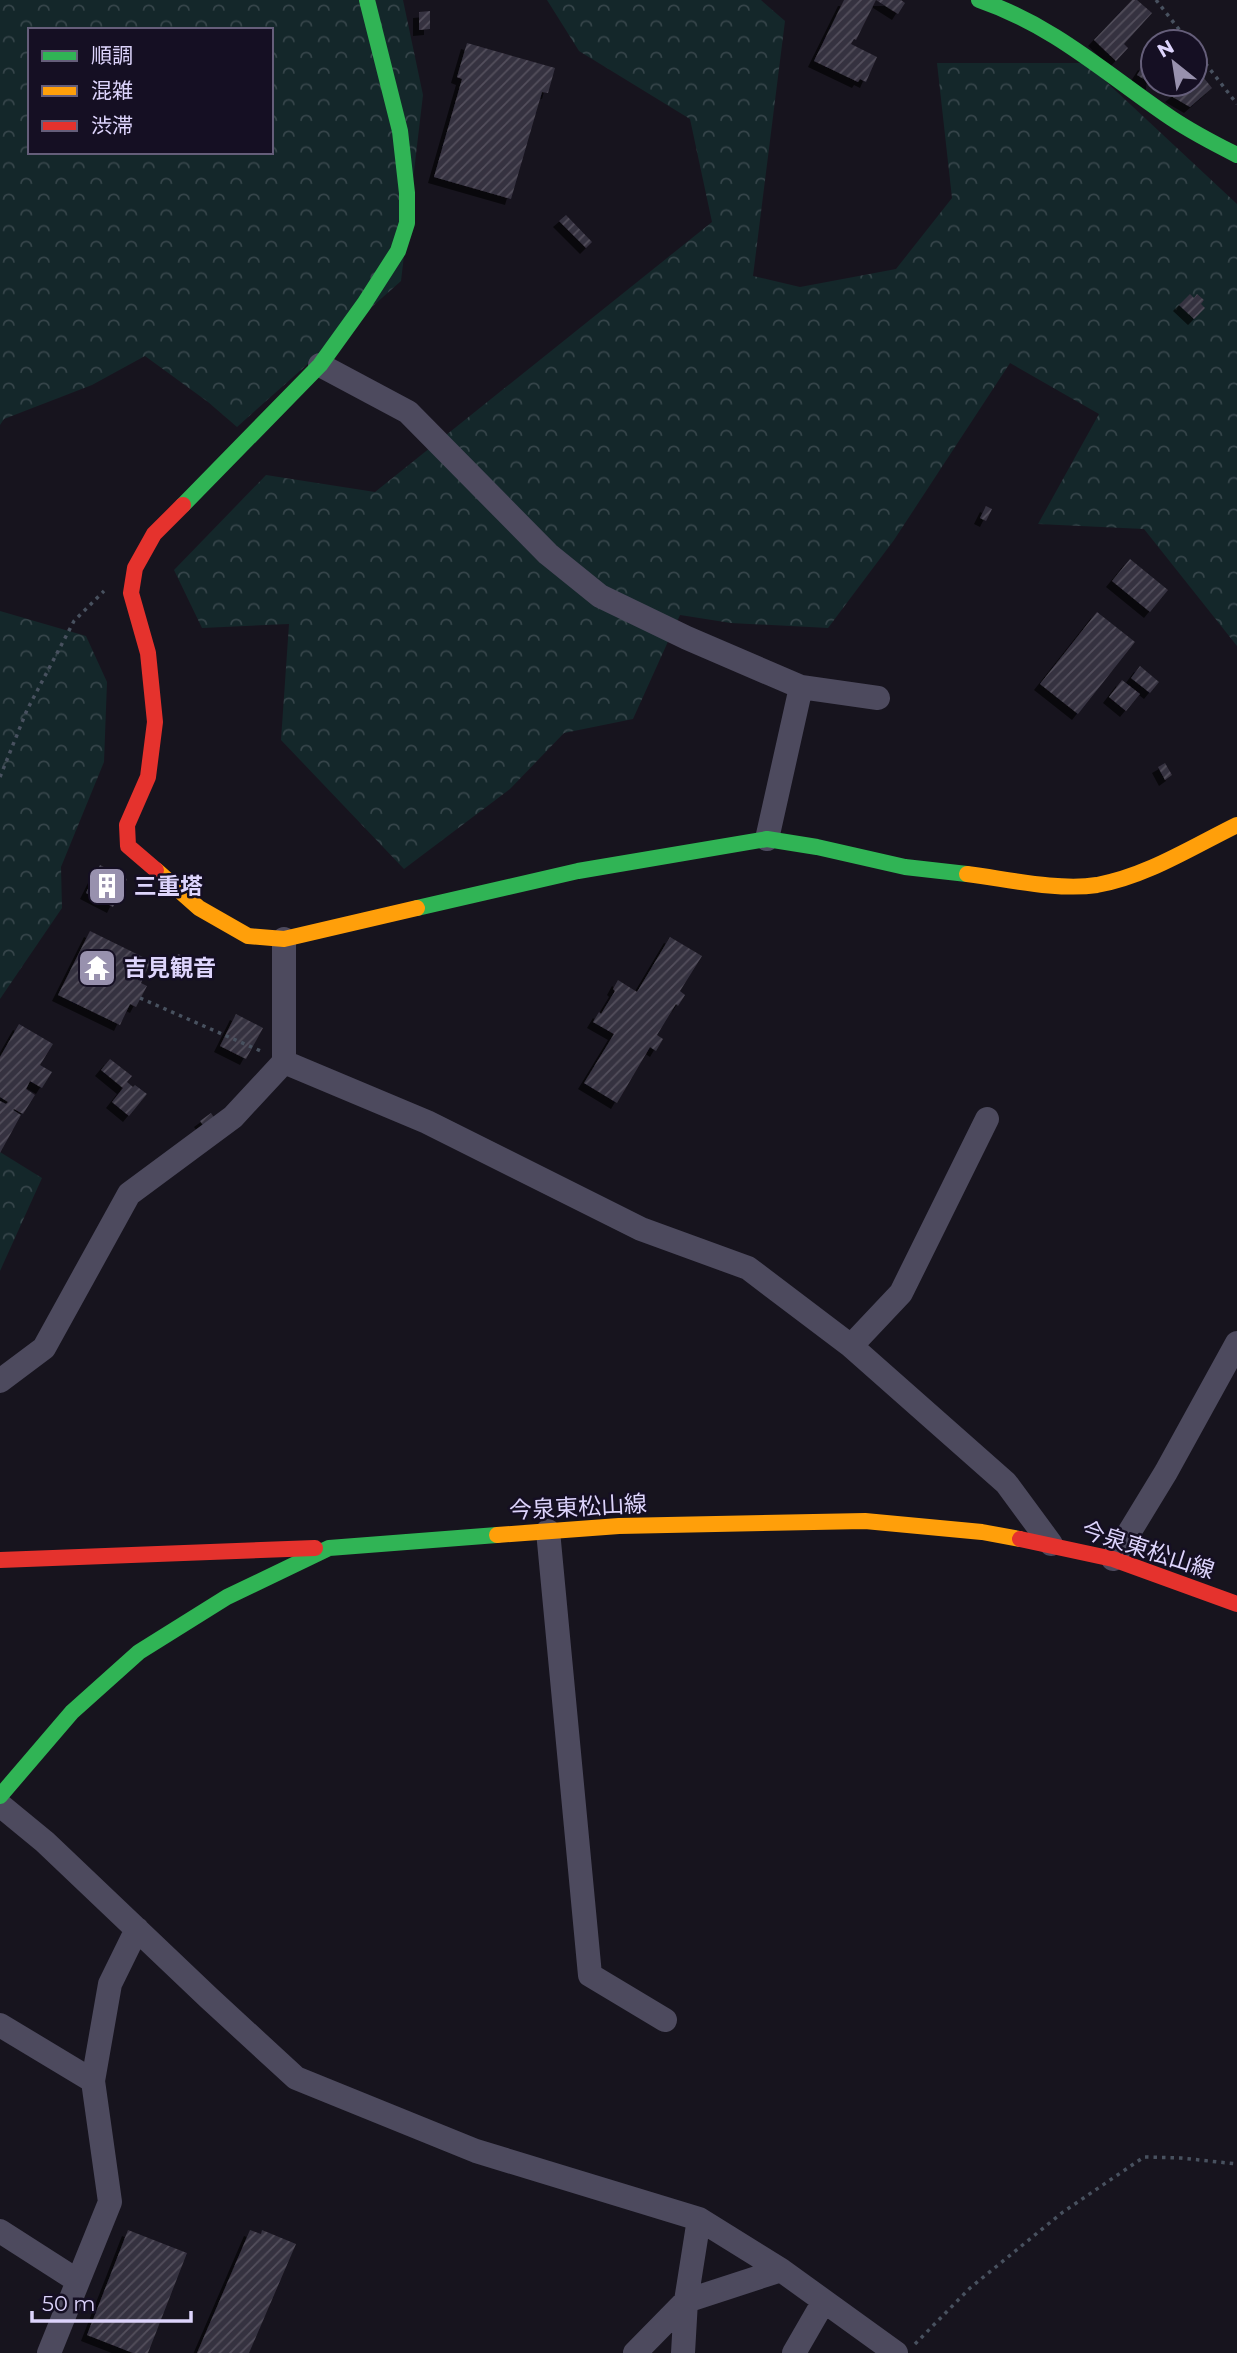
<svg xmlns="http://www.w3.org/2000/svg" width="1237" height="2353" font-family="Montserrat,'Noto Sans JP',sans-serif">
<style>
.forest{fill:url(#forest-crowns);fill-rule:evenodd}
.building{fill:url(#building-hatch);filter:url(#shadow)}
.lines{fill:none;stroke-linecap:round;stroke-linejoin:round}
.path{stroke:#48515f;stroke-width:3.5;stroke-dasharray:3.5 5;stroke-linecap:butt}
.street{stroke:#4d4a5e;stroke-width:24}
.fast{stroke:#30b455;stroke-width:16}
.slow{stroke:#ff9f0a;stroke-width:16}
.jam{stroke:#e5322d;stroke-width:16}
.labels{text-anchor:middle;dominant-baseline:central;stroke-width:5;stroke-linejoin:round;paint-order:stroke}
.poi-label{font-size:23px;font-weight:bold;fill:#ddd4fc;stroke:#150f23;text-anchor:start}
.street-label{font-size:23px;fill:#ddd4fc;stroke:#150f23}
</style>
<defs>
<pattern id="forest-crowns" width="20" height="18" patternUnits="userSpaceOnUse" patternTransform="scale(1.75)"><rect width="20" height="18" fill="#14272a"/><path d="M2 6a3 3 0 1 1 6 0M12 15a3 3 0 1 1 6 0" fill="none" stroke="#36454a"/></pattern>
<pattern id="building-hatch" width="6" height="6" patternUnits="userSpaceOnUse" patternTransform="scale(1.75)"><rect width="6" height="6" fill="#363240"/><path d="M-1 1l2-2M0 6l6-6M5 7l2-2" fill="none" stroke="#534f5c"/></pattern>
<filter id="shadow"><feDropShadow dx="-6" dy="6" stdDeviation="0" flood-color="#0009"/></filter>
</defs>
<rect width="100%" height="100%" fill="#17141e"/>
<!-- forest -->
<path class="forest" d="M0,0H403L423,95L401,281L237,427L208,402L145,356L92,385L4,419L0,425ZM30,30H271V152H30Z
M547,0H761L785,21L753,276L800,287L896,269L952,198L937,63H1086L1237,204V646L1144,529L1038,524L1099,414L1010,363L894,540L828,628L731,623L680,615L633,719L564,733L510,789L404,869L281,740L289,624L202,628L174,570L266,475L375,492L712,222L690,119L579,51Z
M0,611L86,636L107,682L104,762L61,867L62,908L0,999Z
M0,1152L42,1178L0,1271Z"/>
<!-- building -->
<path class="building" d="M844,0H876L856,40L854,39L851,44L877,57L866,82L860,79L858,82L814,61Z
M876,0H901L905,3L898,14Z
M1132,0H1137L1152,13L1124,44L1128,48L1116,61L1094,40Z
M430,11V29L419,30V12Z
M467,43L555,68L548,93L542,92L511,199L434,177L462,79L457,77Z
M1144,64L1153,70L1152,84L1137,75Z
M1195,67L1212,88L1190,107L1171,96L1186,84H1195Z
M566,215L592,242L586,248L559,221Z
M1190,294L1194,298L1197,294L1204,300L1201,304L1205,308L1194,319L1179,305Z
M986,506L992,509L986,521L980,518Z
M1130,559L1168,590L1150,612L1112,581Z
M1097,612L1135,642L1078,714L1040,684Z
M1140,666L1159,682L1150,693L1131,678Z
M1122,680L1140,694L1126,711L1109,697Z
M1165,763L1172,775L1165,780L1158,767Z
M100,865L127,879L113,907L86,893Z
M90,931L151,961L141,983L147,986L136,1007L130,1004L120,1025L58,995Z
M670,937L702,956L680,991L685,995L678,1006L676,1004L657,1035L663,1039L656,1051L650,1047L617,1103L584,1083L614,1034L593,1022L599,1012L601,1014L615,991L613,989L618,980L637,992Z
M178,954L189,958L185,969L173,964Z
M236,1014L263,1028L246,1059L220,1046Z
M19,1024L53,1044L40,1065L52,1072L42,1088L30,1081L26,1089L35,1095L23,1114L14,1109L13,1110L21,1115L0,1153V1101L6,1104L8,1102L0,1097V1057Z
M110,1059L132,1076L127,1082L133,1087L135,1085L147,1094L129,1116L112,1102L123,1088L101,1070Z
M211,1113L217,1122L206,1129L200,1121Z
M128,2230L187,2253L148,2353H133L87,2335Z
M250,2230L261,2234L262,2230L296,2244L249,2353H197Z"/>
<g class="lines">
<!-- path -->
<path class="path" d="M1156,0L1189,42
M1195,50L1237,104
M0,777L27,710L74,621L104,591
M140,998L263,1052
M915,2344L970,2288L1063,2212L1144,2157L1181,2158L1237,2164"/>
<!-- street -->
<path class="street" d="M320,365L408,412L548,554L600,596L687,638L801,687L767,839
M801,687L878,698
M284,1062L427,1122L641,1229L748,1268L851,1346L1006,1483L1051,1544
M851,1346L901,1293L987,1119
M0,1381L44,1348L129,1194L233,1117L284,1062V939
M548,1531L590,1975L665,2020
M1113,1559L1166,1472L1237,1343
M0,1805L45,1842L209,1998L296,2078L476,2151L699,2219L781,2270L896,2353
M0,2025L93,2081
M0,2231L78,2281
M49,2353L110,2202L93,2081L110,1984L137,1929
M635,2353L686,2301L699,2219
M683,2353L686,2301L781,2270
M794,2353L824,2301"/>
<!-- fast -->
<path class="fast" d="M979,0C1055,26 1106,74 1171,118C1192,132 1215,144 1237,155
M183,505L320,365L364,304L398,251L407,223V193L400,131L367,0
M417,908L578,871L767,839L817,847L905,867L967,874
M0,1796L72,1712L139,1652L227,1597L329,1548L497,1535"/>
<!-- slow -->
<path class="slow" d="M156,870L199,908L248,936L284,939L417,908
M967,874C1007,879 1058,891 1097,885C1147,876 1192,847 1237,825
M497,1535L619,1526L865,1521L982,1532L1020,1539"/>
<!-- jam -->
<path class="jam" d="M156,870L128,846L127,825L148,777L155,722L148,653L131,593L135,568L154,534L183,505
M1020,1539L1113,1559L1237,1604
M0,1560L315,1548"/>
</g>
<!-- icons -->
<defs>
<symbol id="building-square" viewBox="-11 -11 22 22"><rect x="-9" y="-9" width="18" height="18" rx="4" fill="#9891ae" stroke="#150f23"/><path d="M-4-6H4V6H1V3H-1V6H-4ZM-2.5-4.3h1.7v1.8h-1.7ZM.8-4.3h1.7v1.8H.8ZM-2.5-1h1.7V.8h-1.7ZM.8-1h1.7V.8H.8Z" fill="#fff"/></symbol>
<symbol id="temple-square" viewBox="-11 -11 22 22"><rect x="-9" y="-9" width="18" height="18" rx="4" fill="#9891ae" stroke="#150f23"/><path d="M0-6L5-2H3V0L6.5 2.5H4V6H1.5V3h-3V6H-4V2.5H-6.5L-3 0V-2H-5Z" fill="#fff"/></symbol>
</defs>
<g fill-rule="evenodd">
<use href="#building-square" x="85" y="864" width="44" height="44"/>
<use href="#temple-square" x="75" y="946" width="44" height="44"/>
</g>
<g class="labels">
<!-- poi labels -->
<g class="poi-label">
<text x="134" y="886">三重塔</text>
<text x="124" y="968">吉見観音</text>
</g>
<!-- street labels -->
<g class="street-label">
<text transform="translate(578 1507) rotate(-3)">今泉東松山線</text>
<text transform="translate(1148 1550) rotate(18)">今泉東松山線</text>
</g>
</g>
<!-- legend -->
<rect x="28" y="28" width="245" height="126" fill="#150f23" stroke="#655e7a" stroke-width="2"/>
<rect x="42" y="51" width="35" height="10" fill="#30b455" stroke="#655e7a" stroke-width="2"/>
<text x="91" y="63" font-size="21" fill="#ddd4fc">順調</text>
<rect x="42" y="86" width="35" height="10" fill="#ff9f0a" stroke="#655e7a" stroke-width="2"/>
<text x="91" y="98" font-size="21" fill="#ddd4fc">混雑</text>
<rect x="42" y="121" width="35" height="10" fill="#e5322d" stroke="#655e7a" stroke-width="2"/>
<text x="91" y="133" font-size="21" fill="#ddd4fc">渋滞</text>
<!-- north arrow -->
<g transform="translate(1174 63) rotate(330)"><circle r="33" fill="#150f23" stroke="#655e7a" stroke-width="2"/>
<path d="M0-5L12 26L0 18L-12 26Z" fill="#9891ae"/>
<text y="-10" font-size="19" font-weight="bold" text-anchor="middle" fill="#ddd4fc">N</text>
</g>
<!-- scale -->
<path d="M32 2311v10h159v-10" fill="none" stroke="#ddd4fc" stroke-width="3.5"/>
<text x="42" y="2311" font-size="21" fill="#ddd4fc" stroke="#150f23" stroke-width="5" paint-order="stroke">50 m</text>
</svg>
